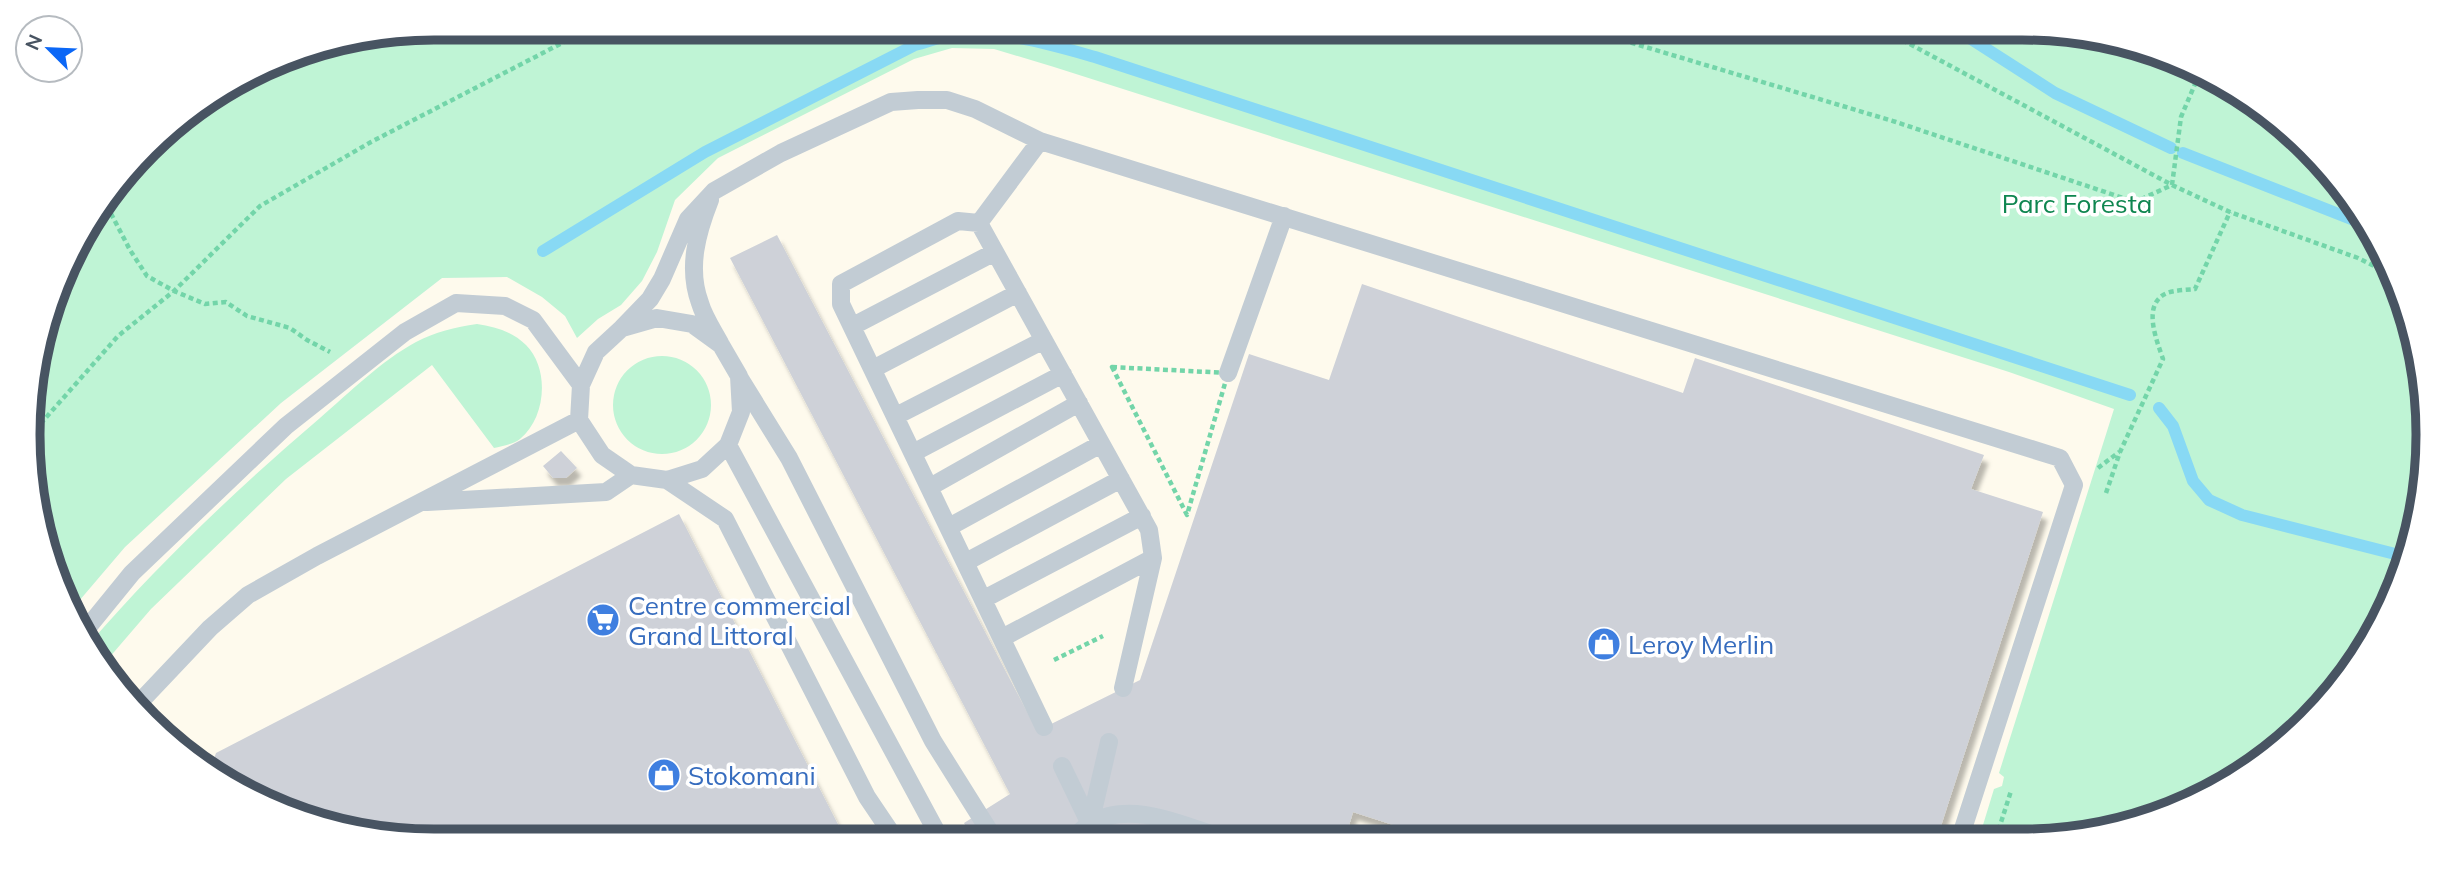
<svg xmlns="http://www.w3.org/2000/svg" width="2456" height="869" font-family="Mulish,sans-serif">
<style>
.commercial{fill:#fefaed}
.green{fill:#bff4d5}
.lines{fill:none;stroke-linecap:round;stroke-linejoin:round}
.stream{stroke:#88d9f4;stroke-width:12}
.building{fill:#ced1d8;filter:url(#shadow)}
.path{stroke:#73d5a9;stroke-width:4.5;stroke-dasharray:5 3.5;stroke-linecap:butt}
.service{stroke:#c2ccd4;stroke-width:18}
.labels{text-anchor:middle;dominant-baseline:central;stroke-width:7;stroke-linejoin:round;paint-order:stroke}
.park-label{font-size:26px;fill:#0f8650;stroke:#fff}
.shop-label{font-size:26px;fill:#366cbe;stroke:#fff;text-anchor:start}
.rim{fill:none;stroke:#485462;stroke-width:9}
</style>
<defs>
<filter id="shadow"><feDropShadow dx="4.5" dy="8" stdDeviation="2" flood-color="#0004"/></filter>
</defs>
<rect width="100%" height="100%" fill="#f4f2f2"/>
<!-- commercial -->
<path class="commercial" d="M951,35L2147,400L2011,838L434,841L330,827L208,772L97,661L73,608L125,547L281,403L442,278L507,277L543,251Z"/>
<!-- green -->
<path class="green" d="M435,28H2021L2126,42L2269,112L2373,231L2424,381L2414,539L2373,638L2290,740L2201,799L2075,837L1979,838L1994,789L2002,786L2004,777L1999,773L2114,409L2009,372L1054,67L994,49L952,48L914,59L718,158L675,200L657,252L642,281L621,305L598,319L577,338L565,316L542,297L507,277L442,278L281,403L125,547L73,608L42,539L31,382L70,254L166,129L279,59Z
M477,324C495,327 512,331 526,345C550,369 546,418 520,439C514,444 502,446 494,448L432,365L286,479L151,609L102,666L97,661L89,644C160,562 238,488 320,418C350,392 381,361 416,342C435,332 455,327 477,324Z
M613 405a49 49 0 1 1 98 0a49 49 0 1 1-98 0Z"/>
<g class="lines">
<!-- stream -->
<path class="stream" d="M1954,28L2055,93L2171,148
M2183,153L2369,226
M543,251L705,152L915,45C927,42 939,37 951,35C1000,29 1049,44 1095,57L2130,395
M2159,408L2173,426L2193,481L2209,500L2242,515L2407,557"/>
</g>
<!-- building -->
<path class="building" d="M777,235L1037,731L1140,680L1249,354L1329,380L1362,284L1683,393L1695,358L1984,455L1971,489L2043,512L1937,838L1437,839L1353,812L1345,839L973,840L964,823L1010,794L730,258Z
M561,451L577,468L566,478H553L543,466Z
M679,514L846,840L434,841L330,827L209,773L216,753Z"/>
<g class="lines">
<!-- path -->
<path class="path" d="M1582,28L1896,122L2135,202L2172,185L2181,117L2198,77
M1880,28L2172,185L2230,212L2358,258L2388,273
M107,206L130,250L147,276L174,291L205,304L226,302L247,316L290,328L307,340L330,352
M1112,367L1228,373L1187,515Z
M35,430L118,336L174,291L260,206L371,142L591,28
M2098,468L2119,452
M2106,493L2120,452L2163,359C2157,341 2141,304 2167,293C2175,290 2186,290 2195,289L2230,212
M1054,660L1103,636
M1996,838L2011,791"/>
<!-- service -->
<path class="service" d="M710,200C697,233 687,268 700,303C704,317 713,330 720,343
M979,223L1040,141
M853,326L995,252
M622,328L650,299L662,279L688,219L714,191L781,153L891,102L918,100H947L975,109L1040,141L2060,458L2074,485L1960,838
M873,369L1018,293
M1228,373L1284,216
M739,377L789,458L933,741L995,840
M896,416L1044,340
M728,445L941,840
M913,453L1063,374
M667,480L725,519L867,797L896,840
M930,487L1079,403
M427,502L606,492L631,475
M949,527L1101,444
M966,562L1121,479
M984,599L1142,516
M84,632L132,573L286,426L405,332L456,303L505,306L533,320L581,385L579,420L602,455L631,475L667,480L702,469L728,445L741,412L739,376L721,345L692,324L657,318L622,328L596,352L581,385
M1002,638L1153,558
M139,703L210,628L248,595L317,556L579,420
M1044,727L841,304V284L958,221L979,223L1149,530L1153,558L1123,688
M1062,766L1090,824L1109,742
M1072,840C1077,835 1082,829 1088,825C1129,798 1184,826 1225,839"/>
</g>
<!-- icons -->
<defs>
<symbol id="supermarket-disc" viewBox="-11 -11 22 22"><circle r="9.5" fill="#3f7fe0" stroke="#fff"/><path d="M-6-5.5h2.5l.6 2H6L4.5 2H-2.5L-4.4-4H-6ZM-1.5 3.2a1.3 1.3 0 1 0 .1 0ZM3 3.2a1.3 1.3 0 1 0 .1 0Z" fill="#fff"/></symbol>
<symbol id="shop-disc" viewBox="-11 -11 22 22"><circle r="9.5" fill="#3f7fe0" stroke="#fff"/><path d="M-5-2.5h2.3a2.7 3.5 0 0 1 5.4 0H5L5.5 6h-11ZM-1.5-2.5h3a1.5 2.3 0 0 0-3 0Z" fill="#fff"/></symbol>
</defs>
<g fill-rule="evenodd">
<use href="#supermarket-disc" x="584" y="601" width="38" height="38"/>
<use href="#shop-disc" x="1585" y="625" width="38" height="38"/>
<use href="#shop-disc" x="645" y="756" width="38" height="38"/>
</g>
<g class="labels">
<!-- park labels -->
<g class="park-label">
<text x="2077" y="203">Parc Foresta</text>
</g>
<!-- shop labels -->
<g class="shop-label">
<text x="628" y="605">Centre commercial<tspan x="628" dy="30">Grand Littoral</tspan></text>
<text x="1628" y="644">Leroy Merlin</text>
<text x="688" y="775">Stokomani</text>
</g>
</g>
<!-- crop -->
<path d="M0 0H2456V869H0ZM434 40H2022A394 394 0 0 1 2416 434V435A394 394 0 0 1 2022 829H434A394 394 0 0 1 40 435V434A394 394 0 0 1 434 40Z" fill="#fff" fill-rule="evenodd"/>
<path class="rim" d="M434 40H2022A394 394 0 0 1 2416 434V435A394 394 0 0 1 2022 829H434A394 394 0 0 1 40 435V434A394 394 0 0 1 434 40Z"/>
<!-- north arrow -->
<g transform="translate(49 49) rotate(294)"><circle r="33" fill="#ffffff" stroke="#b6bbc0" stroke-width="2"/>
<path d="M0-5L12 26L0 18L-12 26Z" fill="#0b67f6"/>
<text y="-10" font-size="19" font-weight="bold" text-anchor="middle" fill="#485462">N</text>
</g>
</svg>
